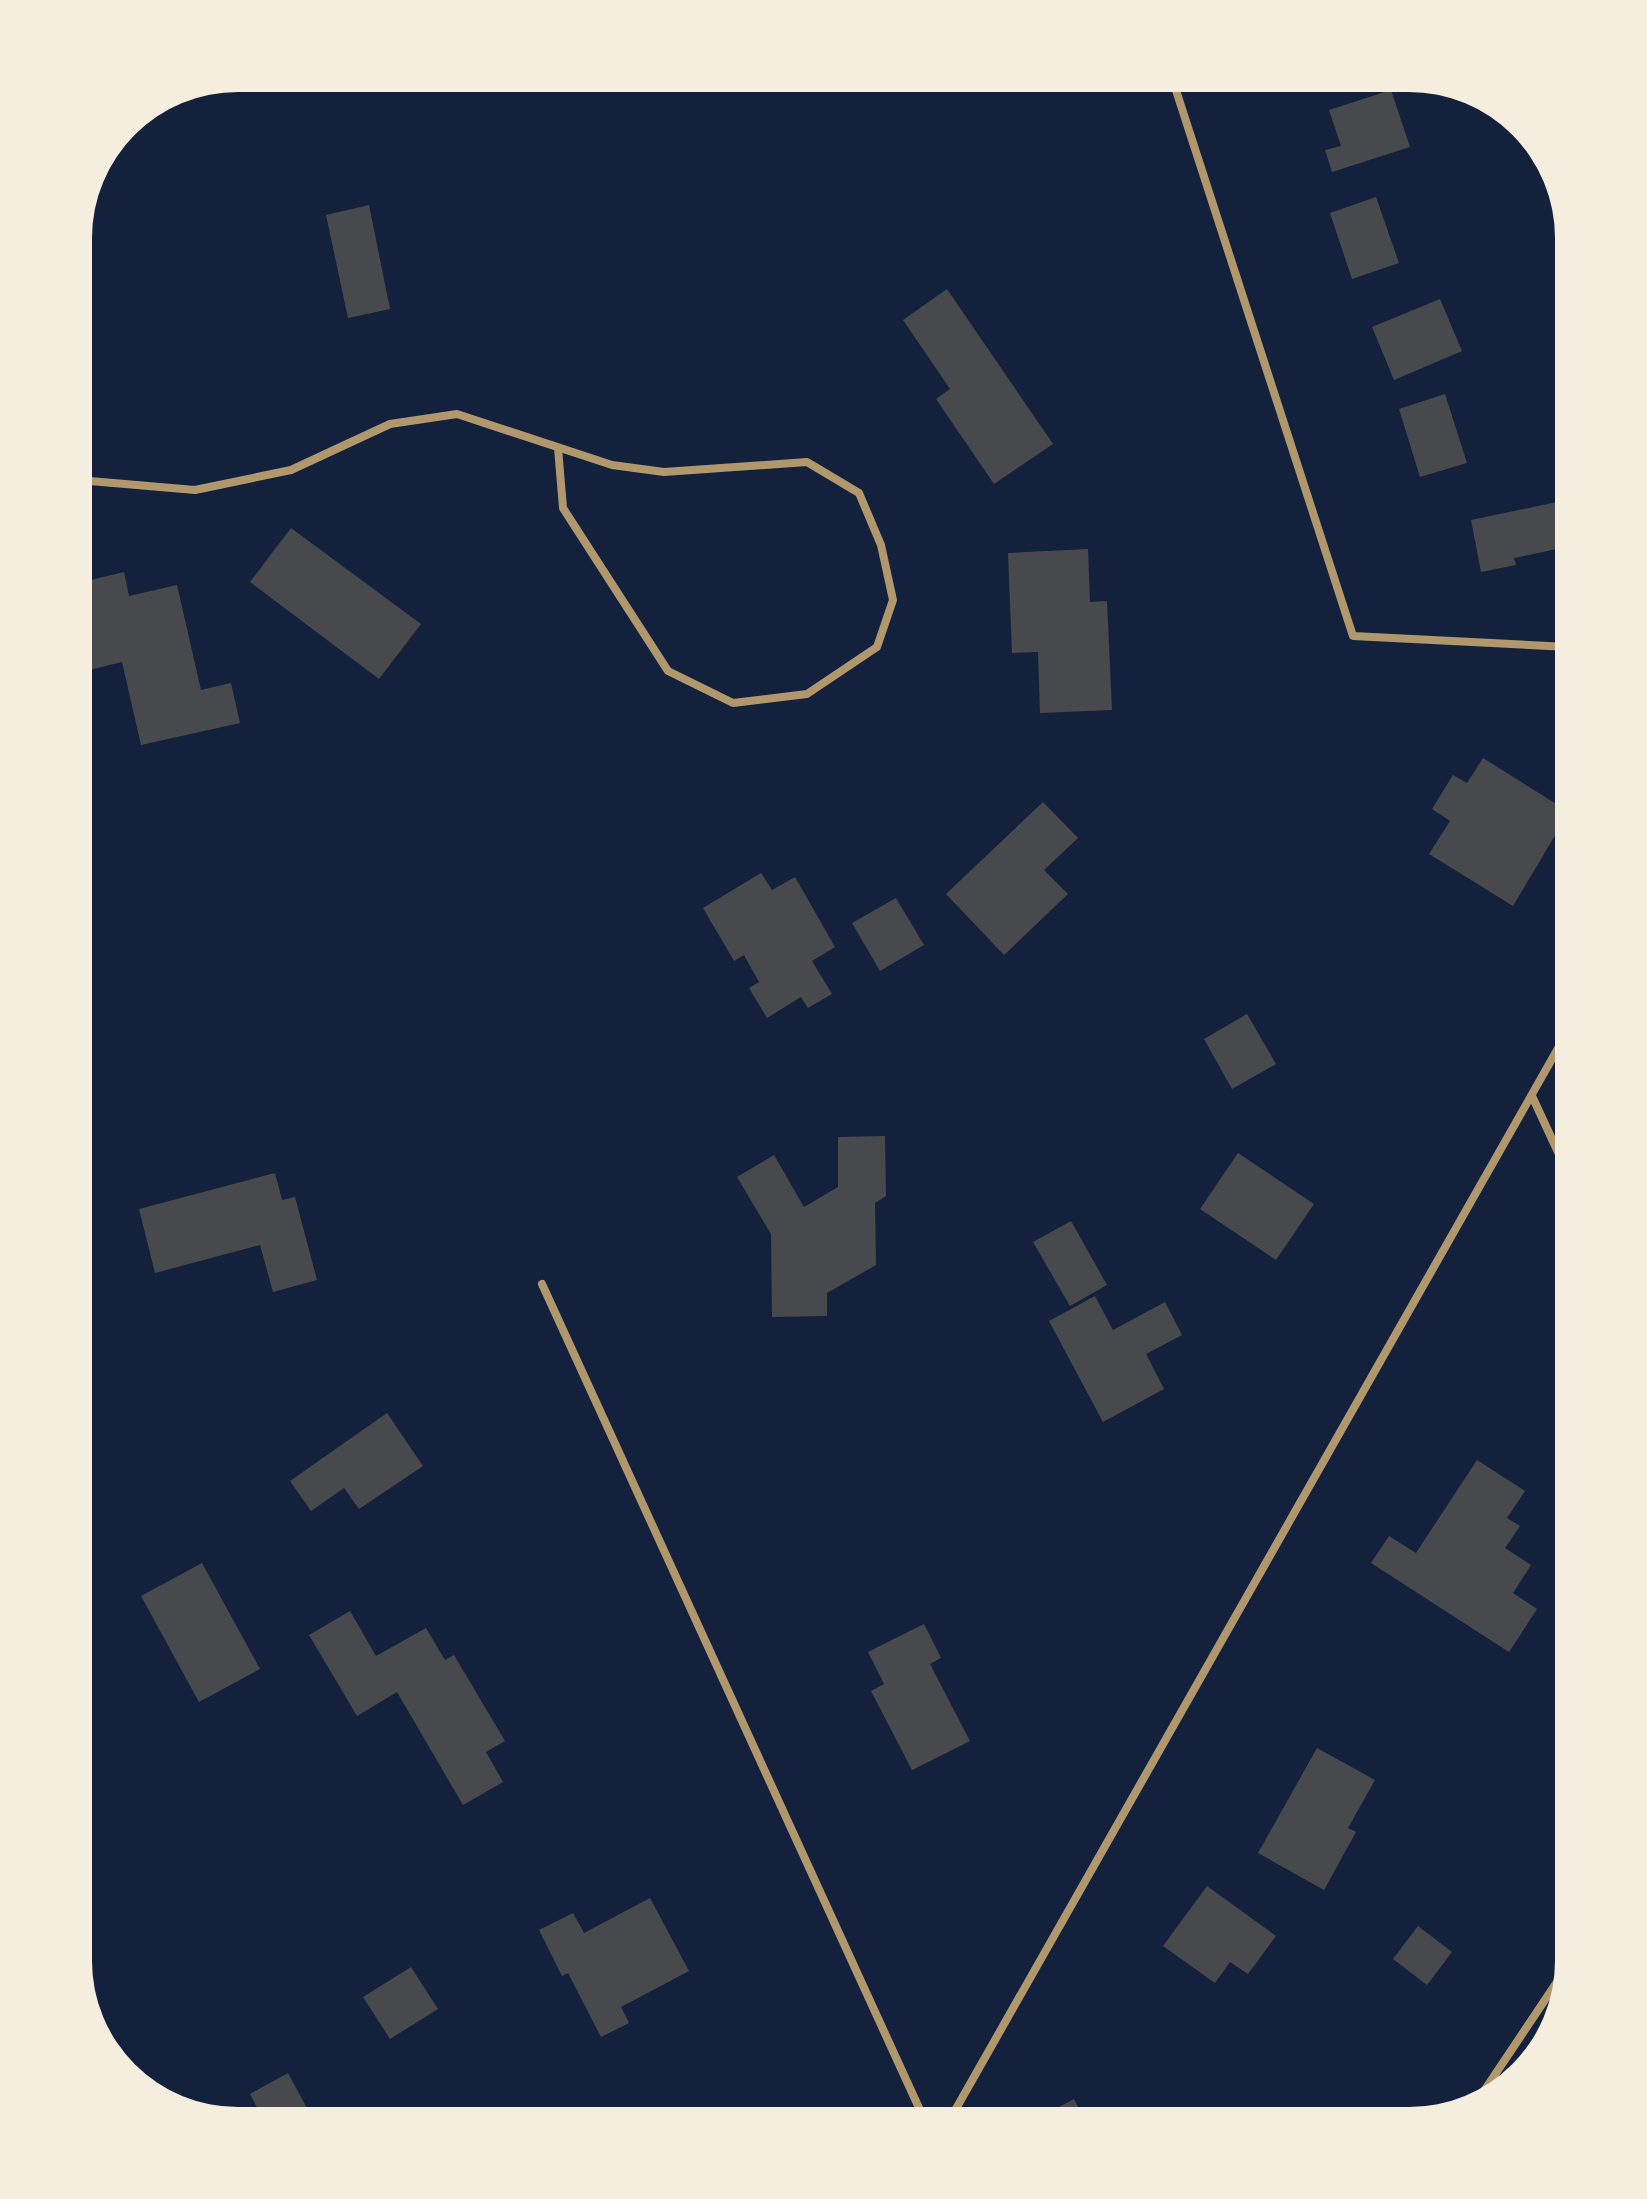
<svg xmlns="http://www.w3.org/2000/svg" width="1647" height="2199" font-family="'Public Sans',sans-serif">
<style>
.building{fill:#48494c}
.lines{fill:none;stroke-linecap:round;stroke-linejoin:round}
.minor{stroke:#b1986c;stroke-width:8}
</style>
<rect width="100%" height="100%" fill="#14213d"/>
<!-- building -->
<path class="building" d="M1391,90L1410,147L1332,172L1325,150L1341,146L1329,110Z
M1376,197L1399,263L1352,279L1330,213Z
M369,205L390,309L348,318L326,215Z
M947,289L1053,444L994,484L936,399L950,389L903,320Z
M1440,299L1462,351L1394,380L1372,327Z
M1445,394L1467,463L1420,477L1399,409Z
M1557,502L1566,547L1514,558L1516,565L1481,572L1471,520Z
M291,528L421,624L379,679L250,582Z
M1088,549L1090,602L1107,601L1112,710L1040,713L1038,652L1012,653L1008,553Z
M124,572L129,596L177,585L201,690L231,683L240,723L141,745L122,662L89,670L78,622V583Z
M1483,758L1569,812L1513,906L1429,854L1450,821L1432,809L1453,775L1467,783Z
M1043,802L1078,838L1044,870L1068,894L1004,955L946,894Z
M761,873L772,890L795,877L835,947L812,961L832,994L808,1008L801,997L767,1018L749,988L759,982L744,955L734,961L703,908Z
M896,898L924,945L880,971L852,923Z
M1247,1014L1276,1064L1232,1089L1204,1039Z
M885,1136L886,1196L875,1203L876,1265L827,1293V1316L772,1317L771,1234L737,1177L774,1155L804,1207L838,1187V1137Z
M1238,1153L1314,1204L1276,1260L1200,1209Z
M275,1173L282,1200L295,1197L317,1280L273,1292L260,1245L155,1273L139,1209Z
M1071,1221L1107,1285L1070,1306L1033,1242Z
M1095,1296L1113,1330L1165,1302L1182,1335L1146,1354L1164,1389L1103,1422L1049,1321Z
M387,1413L423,1466L359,1509L344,1488L311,1511L290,1481Z
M1477,1460L1525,1491L1507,1518L1520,1526L1505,1548L1531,1565L1513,1593L1537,1609L1509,1652L1371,1563L1389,1536L1416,1553Z
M202,1563L260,1669L199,1702L141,1596Z
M350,1611L376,1656L426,1628L445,1660L454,1655L505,1741L486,1752L503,1782L463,1805L397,1692L357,1716L309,1635Z
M924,1624L941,1658L930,1664L970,1741L912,1770L871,1691L884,1684L868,1652Z
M1317,1748L1375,1780L1348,1828L1356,1832L1324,1890L1258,1853Z
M1207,1886L1276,1936L1248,1974L1230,1962L1215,1983L1163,1946Z
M650,1898L689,1971L621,2007L629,2023L601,2037L568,1973L562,1976L539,1930L573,1913L584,1933Z
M1418,1926L1452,1952L1427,1985L1393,1959Z
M411,1967L438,2009L390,2039L363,1997Z
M288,2073L314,2121H264L250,2094Z
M1074,2099L1085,2121H1033Z"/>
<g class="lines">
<!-- minor -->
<path class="minor" d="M1172,78L1353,636L1569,647
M78,480L195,490L291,470L390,424L457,414L612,465L664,472L807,462L859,493L881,545L893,600L877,647L807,694L733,703L668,671L563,508L558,448
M1532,1096L1569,1176
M542,1284L925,2121
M1476,2103L1567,1967
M949,2121L1569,1029"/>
</g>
<!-- crop -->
<path d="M0 0H1647V2199H0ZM238 92H1409A146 146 0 0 1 1555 238V1961A146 146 0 0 1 1409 2107H238A146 146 0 0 1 92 1961V238A146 146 0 0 1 238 92Z" fill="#f5edde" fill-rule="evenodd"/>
</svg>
